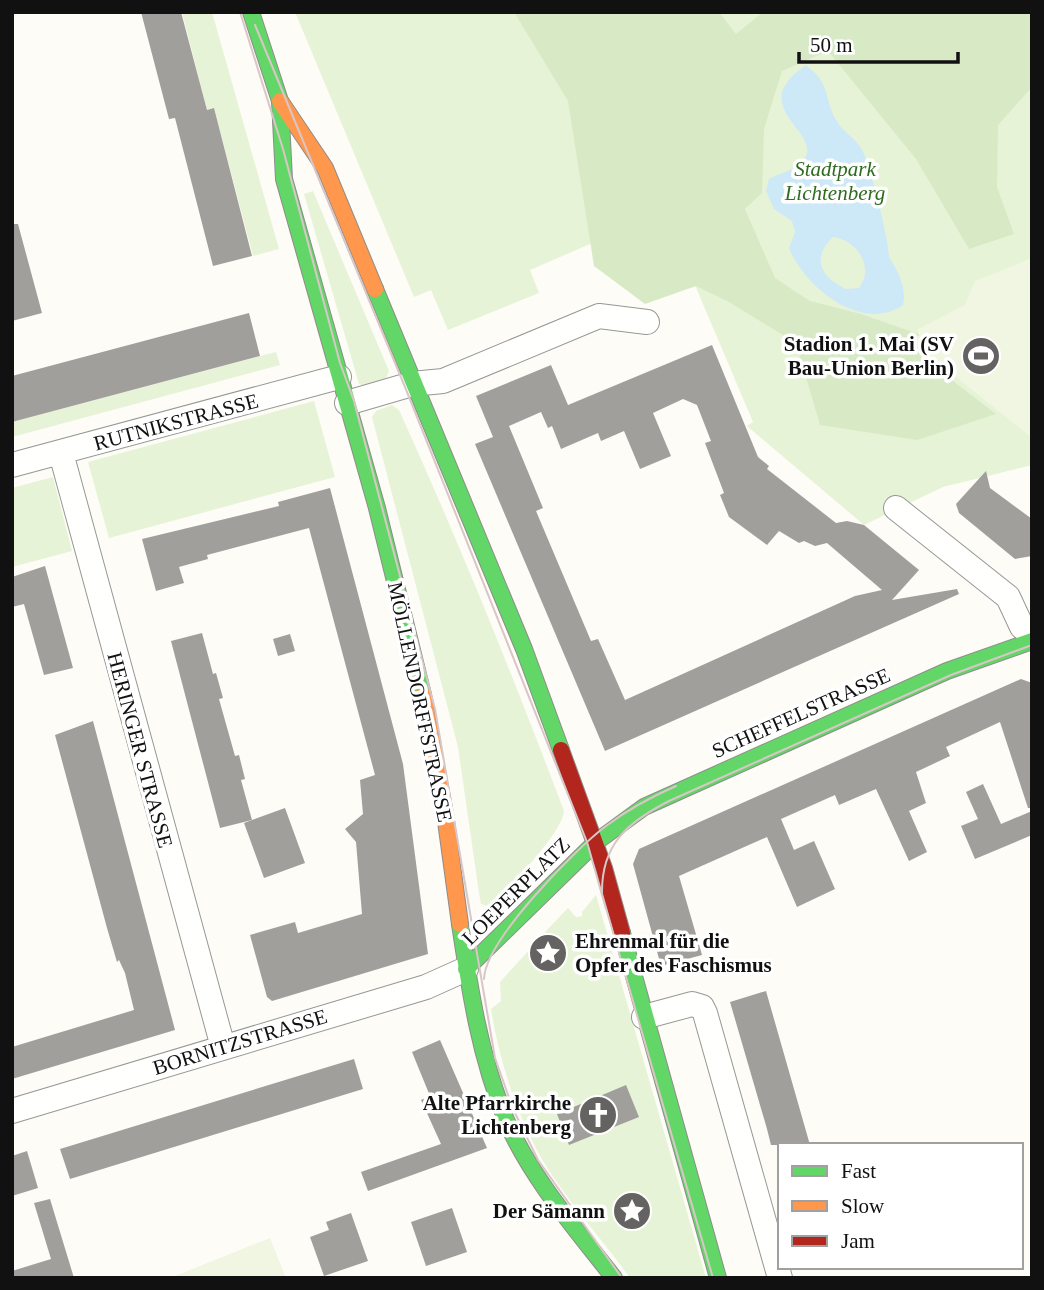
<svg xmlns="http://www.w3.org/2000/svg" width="1044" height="1290" font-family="'Times New Roman',serif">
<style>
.green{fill:#e7f3d7}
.forest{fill:#d8eac5}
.pitch{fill:#f0f6e1}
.water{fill:#cde8f7;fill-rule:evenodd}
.building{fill:#a19f9c;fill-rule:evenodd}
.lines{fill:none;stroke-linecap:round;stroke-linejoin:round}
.street-casing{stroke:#979795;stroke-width:26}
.fast-casing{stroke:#8e8d8b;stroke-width:18}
.slow-casing{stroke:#8e8d8b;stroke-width:18}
.jam-casing{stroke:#8e8d8b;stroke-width:18}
.street{stroke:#fffffe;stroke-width:24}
.fast{stroke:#63d668;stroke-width:16}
.slow{stroke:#ff974d;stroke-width:16}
.jam{stroke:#b3261e;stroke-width:16}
.tram{stroke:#d9c6c7;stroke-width:2}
.labels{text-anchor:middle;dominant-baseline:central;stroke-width:7;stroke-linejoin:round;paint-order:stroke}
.park-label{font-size:21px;font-style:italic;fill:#2f6b1f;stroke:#fff}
.poi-label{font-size:21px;font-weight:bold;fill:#111;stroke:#fff;text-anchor:end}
.street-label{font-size:21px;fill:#111;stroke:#fff}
</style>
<rect width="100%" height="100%" fill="#fdfcf7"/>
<!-- green -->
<path class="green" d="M182,12H212L279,249L253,256L214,108L207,110Z
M295,12H1032V465L943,487L864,525L747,426L753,422L664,212L530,270L539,293L448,330L431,290L414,297Z
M313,191L389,371L386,378L365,386L359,384L304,194Z
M276,352L280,365L12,437V422Z
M314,401L335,477L109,538L88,462Z
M392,405L399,410C459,542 513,676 564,811C564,831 505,893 488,906L481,904L479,893L458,747L372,417L376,411Z
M53,477L72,551L12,567V488Z
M596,895L706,1278H630C602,1239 568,1202 543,1161C517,1116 499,1060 491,1009L501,1001L500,982L540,938L542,944L537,950L540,961L555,960L554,947L548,942L545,932L568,908L576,917L582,916V912Z"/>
<!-- forest -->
<path class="forest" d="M514,12H719L736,34L763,12H1032V87L998,125L997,187L1014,234L969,249L916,159L828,51L782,71L764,129L762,193L745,209L775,278L810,301L861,314L936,340L948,377L996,414L917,440L820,425L796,343L729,302L696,286L645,304L594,266L568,101Z"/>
<!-- pitch -->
<path class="pitch" d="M1032,258V438L909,339L919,336L918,329L965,305L975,281Z
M270,1238L286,1278H170Z"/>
<!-- water -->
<path class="water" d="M806,65C832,85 823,97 836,120C841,130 854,137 861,148C870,163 889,240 889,257C898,271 907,288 903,305C861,334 804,286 789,248L795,232L792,221L774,209L766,191L769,179C778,174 791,171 799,165C835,134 739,111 806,65ZM833,237C857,240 875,267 859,288L846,289C820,277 811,258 833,237Z"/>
<!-- building -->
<path class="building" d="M141,12H181L207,110L214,108L252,256L213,266L175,118L169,119Z
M12,224H18L42,313L12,321Z
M249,313L260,356L12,422V376Z
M712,345L758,457L769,466L767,469L836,523L847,521L864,525L919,570L892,600L957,589L959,594L605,751L475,444L493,437L476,396L551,365L568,405ZM683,399L697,405L711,441L705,443L724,493L720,495L729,517L767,545L779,531L799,543L804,541L815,546L827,543L882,590L855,596L625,700L598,639L591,641L536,511L543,508L509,426L541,412L548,428L552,426L561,449L598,433L601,441L624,431L640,469L671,456L653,413Z
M986,471L990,488L1032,519V556L1015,559L959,513L956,504Z
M330,488L403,764L428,954L272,1001L267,997L250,935L295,922L298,933L362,914L356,842L345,829L363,814L360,780L375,775L309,528L207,555L208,559L179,567L184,583L156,591L142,539L279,506L278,502Z
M45,566L73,668L44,675L24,604L12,607V577Z
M202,633L213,674L216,673L223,698L219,699L235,756L239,755L245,779L241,780L252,820L220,828L171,641Z
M290,634L295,651L278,656L273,639Z
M1021,679L1032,683V808H1028L1000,722L946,747L950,756L916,772L926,803L909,811L927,852L909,861L876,789L839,805L835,795L781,819L794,850L814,841L835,889L797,907L767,837L679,876L702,955L661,966L633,864L639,849Z
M93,721L175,1030L12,1079V1047L134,1010L125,973L119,960L117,962L107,928L55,735Z
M983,784L1001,824L1032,811V835L975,859L961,826L978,819L966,792Z
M285,808L305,863L264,878L244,823Z
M766,991L810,1145H771L767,1129L730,1002Z
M440,1040L487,1148L368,1191L361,1172L441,1144L421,1100L430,1096L412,1052Z
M354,1059L363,1089L70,1179L60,1149Z
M626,1085L639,1117L569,1145L557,1114Z
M27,1151L38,1188L12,1196V1156Z
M50,1199L74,1278H12V1271L51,1259L34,1203Z
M452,1208L467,1252L426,1266L411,1222Z
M351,1213L368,1261L324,1276L310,1237L329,1230L326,1222Z"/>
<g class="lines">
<defs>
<path id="street" d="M347,403L412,384L443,381L599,316L647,322
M61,453L223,1047
M12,465L339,377
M896,508L1008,597L1022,627L1032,634
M644,1017L692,1004L702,1007L705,1013L780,1278
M12,1111L426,987L466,969"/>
<path id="fast" d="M251,12L280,101L284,179L377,508L423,695
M375,289L524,649L561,750
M460,924C470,991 480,1057 506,1120C531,1178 576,1229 614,1278
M622,933L718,1278
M466,969L596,842L644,807L947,671L1032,641"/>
<path id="slow" d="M280,101L325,168L375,289
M423,695L445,814L460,924"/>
<path id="jam" d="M561,750L604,868L622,933"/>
</defs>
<!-- street casing -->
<use href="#street" class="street-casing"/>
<!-- fast casing -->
<use href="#fast" class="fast-casing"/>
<!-- slow casing -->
<use href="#slow" class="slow-casing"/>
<!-- jam casing -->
<use href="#jam" class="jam-casing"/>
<!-- street -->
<use href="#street" class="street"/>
<!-- fast -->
<use href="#fast" class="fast"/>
<!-- slow -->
<use href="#slow" class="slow"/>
<!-- jam -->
<use href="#jam" class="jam"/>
<!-- tram -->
<path class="tram" d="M240,12L283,149L340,363L354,401L435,709L495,1058L513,1109L538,1160L622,1278
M255,25L405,387L587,842L606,909
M484,979C485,941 574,850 606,826C627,810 651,797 676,786
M713,1278L602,894C601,844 628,822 669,801L951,675L1032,645"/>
</g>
<!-- icons -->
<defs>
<symbol id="stadium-disc" viewBox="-11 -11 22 22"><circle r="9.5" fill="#646362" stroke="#fff"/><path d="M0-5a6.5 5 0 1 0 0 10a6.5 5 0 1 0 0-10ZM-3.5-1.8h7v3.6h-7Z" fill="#fff"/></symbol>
<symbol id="sight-disc" viewBox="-11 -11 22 22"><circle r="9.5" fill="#646362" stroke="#fff"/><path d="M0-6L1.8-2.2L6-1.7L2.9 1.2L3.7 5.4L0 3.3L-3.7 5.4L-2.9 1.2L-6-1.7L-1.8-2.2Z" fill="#fff"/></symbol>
<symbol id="church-disc" viewBox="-11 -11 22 22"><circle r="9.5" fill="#646362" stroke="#fff"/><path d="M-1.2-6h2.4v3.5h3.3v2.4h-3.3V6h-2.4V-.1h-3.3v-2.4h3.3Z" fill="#fff"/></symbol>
</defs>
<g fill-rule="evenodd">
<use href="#stadium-disc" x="959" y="334" width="44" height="44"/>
<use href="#sight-disc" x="526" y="931" width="44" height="44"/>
<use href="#church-disc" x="576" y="1093" width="44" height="44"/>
<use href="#sight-disc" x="610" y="1189" width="44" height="44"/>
</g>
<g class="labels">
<!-- park labels -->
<g class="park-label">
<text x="835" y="169">Stadtpark<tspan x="835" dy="24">Lichtenberg</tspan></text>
</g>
<!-- poi labels -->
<g class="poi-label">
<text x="954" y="344">Stadion 1. Mai (SV<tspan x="954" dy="24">Bau-Union Berlin)</tspan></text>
<text x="575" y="941" text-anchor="start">Ehrenmal für die<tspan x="575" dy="24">Opfer des Faschismus</tspan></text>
<text x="571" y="1103">Alte Pfarrkirche<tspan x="571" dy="24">Lichtenberg</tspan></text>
<text x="605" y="1211">Der Sämann</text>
</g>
<!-- street labels -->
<g class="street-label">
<text transform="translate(176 422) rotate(-15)">RUTNIKSTRASSE</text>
<text transform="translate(420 702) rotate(78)">MÖLLENDORFFSTRASSE</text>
<text transform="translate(801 713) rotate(-24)">SCHEFFELSTRASSE</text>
<text transform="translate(140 750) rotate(75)">HERINGER STRASSE</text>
<text transform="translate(516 891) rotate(-45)">LOEPERPLATZ</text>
<text transform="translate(240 1042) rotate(-17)">BORNITZSTRASSE</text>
</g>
</g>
<!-- border -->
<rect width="1044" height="1290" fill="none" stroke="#111111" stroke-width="28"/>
<!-- legend -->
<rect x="778" y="1143" width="245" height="126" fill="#ffffff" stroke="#a0a0a0" stroke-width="2"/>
<rect x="792" y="1166" width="35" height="10" fill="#63d668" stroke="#a0a0a0" stroke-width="2"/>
<text x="841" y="1178" font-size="21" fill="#111111">Fast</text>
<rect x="792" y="1201" width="35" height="10" fill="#ff974d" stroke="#a0a0a0" stroke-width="2"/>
<text x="841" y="1213" font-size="21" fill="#111111">Slow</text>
<rect x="792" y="1236" width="35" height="10" fill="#b3261e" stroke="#a0a0a0" stroke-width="2"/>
<text x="841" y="1248" font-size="21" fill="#111111">Jam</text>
<!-- scale -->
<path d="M799 52v10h159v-10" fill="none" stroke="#111111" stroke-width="3.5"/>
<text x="810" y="52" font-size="21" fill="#111111" stroke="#ffffff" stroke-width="5" paint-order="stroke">50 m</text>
</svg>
